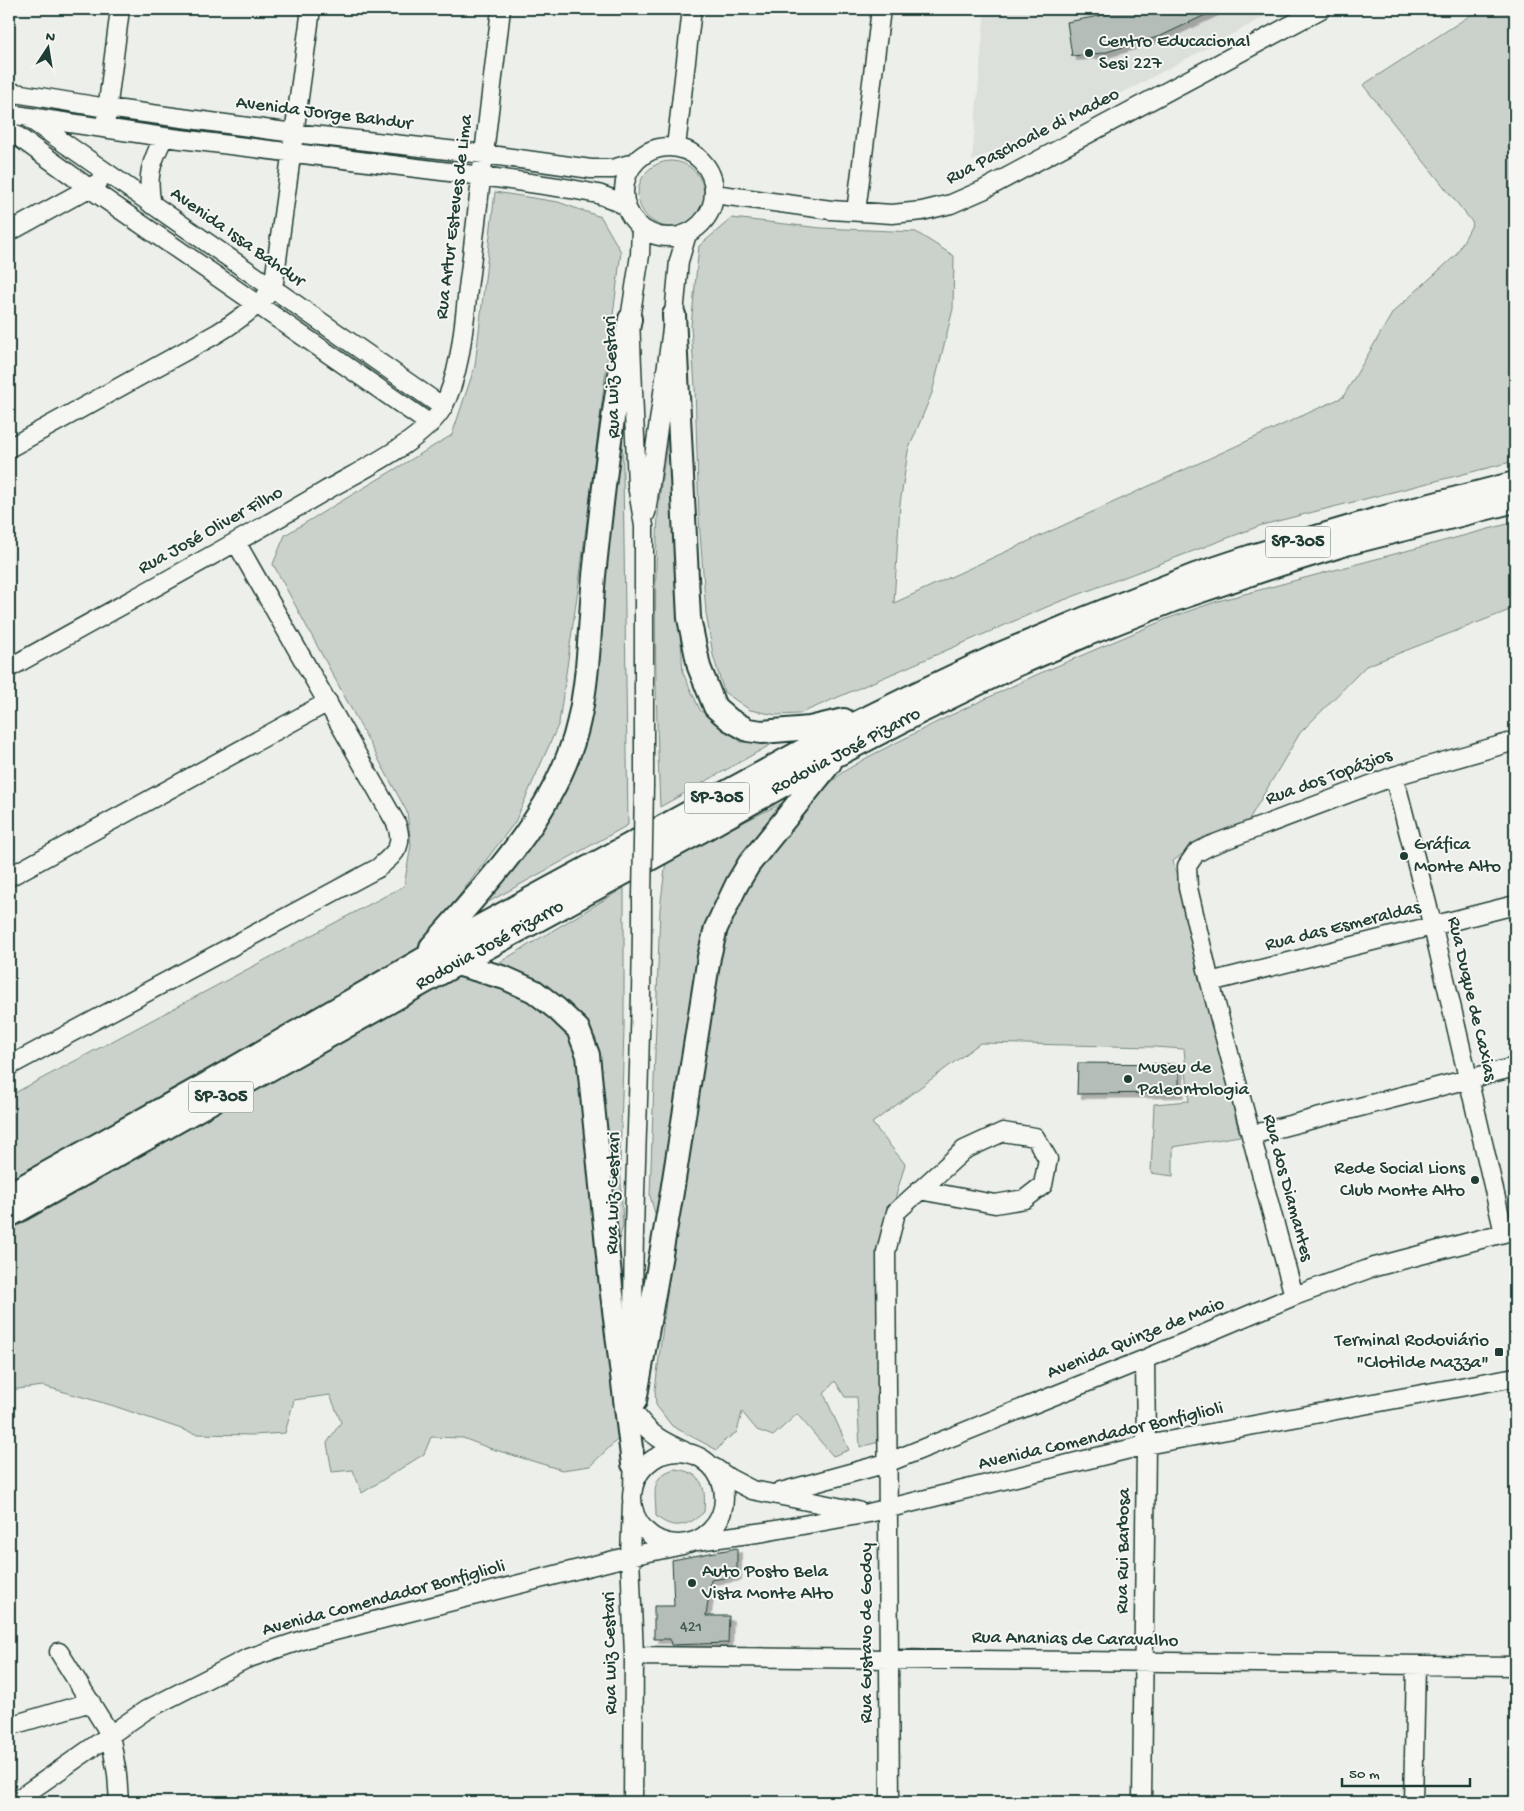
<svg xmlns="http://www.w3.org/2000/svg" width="1524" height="1811" font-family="'Gochi Hand',sans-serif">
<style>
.built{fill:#dce0db}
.green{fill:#cbd2cc;stroke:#758880}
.building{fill:#b4bdb8;stroke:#1f3d34;filter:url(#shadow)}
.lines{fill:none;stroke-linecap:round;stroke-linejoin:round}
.minor-casing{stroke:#1f3d34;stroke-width:21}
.major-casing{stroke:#1f3d34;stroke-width:26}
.minor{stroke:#f6f6f2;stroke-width:18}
.major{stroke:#f6f6f2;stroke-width:22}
.minor-bridge-casing{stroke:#1f3d34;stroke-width:21;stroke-linecap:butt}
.minor-bridge{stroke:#f6f6f2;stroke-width:18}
.poi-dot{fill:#1f3d34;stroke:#f6f6f2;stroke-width:2}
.labels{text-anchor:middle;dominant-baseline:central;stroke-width:4;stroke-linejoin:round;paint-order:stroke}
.number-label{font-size:16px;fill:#445d55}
.shield{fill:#f6f6f2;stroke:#60746d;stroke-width:1}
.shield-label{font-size:18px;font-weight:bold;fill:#1f3d34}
.poi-label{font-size:19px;fill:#1f3d34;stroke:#f6f6f2;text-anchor:start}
.street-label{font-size:19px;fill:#1f3d34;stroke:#f6f6f2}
</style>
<defs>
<filter id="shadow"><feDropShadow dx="4.5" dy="4.5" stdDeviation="0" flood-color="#0004"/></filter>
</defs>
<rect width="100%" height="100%" fill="#edefea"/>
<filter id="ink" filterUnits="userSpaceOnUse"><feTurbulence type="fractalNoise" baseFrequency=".02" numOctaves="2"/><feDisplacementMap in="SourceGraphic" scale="10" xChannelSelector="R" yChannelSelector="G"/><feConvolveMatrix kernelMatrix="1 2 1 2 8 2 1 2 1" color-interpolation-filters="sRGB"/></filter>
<g filter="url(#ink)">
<!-- built -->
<path class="built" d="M987,9H1279L1136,86L972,161L984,19Z"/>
<!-- green -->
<path class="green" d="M1480,9H1515V461L1262,525L1056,603L799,714L776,715L750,710L724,692L713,655L706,613L699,519L695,388L691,326L699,246L732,218L821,228L916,232L954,256L953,309L932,393L908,451L900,504L894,603L1343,397L1393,312L1456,255L1473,223L1363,85Z
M638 194a33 33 0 1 1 66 0a33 33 0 1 1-66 0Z
M495,192L558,202L601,217L621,252L580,575L559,723L515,822L419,949L9,1181V1096L404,886L411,845L407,812L273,564L285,535L452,435L475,366Z
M622,400L628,825L483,905L577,760Z
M668,438L683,673L700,710L741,742L779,740L660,807C656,709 653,611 658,513C660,488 664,463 668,438Z
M1515,522V608L1366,666L1300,733L1248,821L1201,840L1173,861L1240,1136L1173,1147V1176L1151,1173L1154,1104L1189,1101L1184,1049L1154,1047L980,1043L872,1123L905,1164L877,1263L879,1442L860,1447L857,1397H845L835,1381L824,1394L849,1450L833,1456L797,1414L773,1436L757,1430L742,1412L737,1432L724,1441L717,1450L672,1426L656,1405L655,1390L678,1206L719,955L735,903L765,856L809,802L843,772L868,757L945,718L1036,675L1169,618L1218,601Z
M790,799L733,873L657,1220L650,1196L660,909L666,861Z
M624,888V1028L620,1162L623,1225L617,1247L596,1039L561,998L521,972L495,965Z
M460,975L495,984L538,1004L571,1036L581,1060L597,1242L618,1439L590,1466L562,1470L489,1448L463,1438L431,1437L424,1454L362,1493L353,1470L332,1472L327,1443L341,1422L330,1395L294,1400L285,1433L253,1435L196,1434L111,1405L43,1386L9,1390V1231Z
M674,1469C703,1472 706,1486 704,1512C689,1526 673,1531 656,1516C656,1494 649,1477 674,1469Z"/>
<!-- building -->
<path class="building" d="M1117,9H1218L1161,36L1103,53L1072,56L1067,22L1099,16Z
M1078,1063L1179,1064V1093L1077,1094Z
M737,1548V1576L711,1580L706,1616H729L728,1643L671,1645L670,1639H654V1606H674L672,1560Z"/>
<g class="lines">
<defs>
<path id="minor" d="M9,92L107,108L294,133L484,154L591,169H612L634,163
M9,114L164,137L482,176L571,189L598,194L612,199L626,206
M27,117L443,407
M106,119L120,9
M9,130L89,188L430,424
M676,147L692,9
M624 192a45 45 0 1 1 90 0a45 45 0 1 1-90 0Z
M714,194L831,210L892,214L922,211L951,204L983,190L1321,9
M152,205C146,177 151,162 164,137
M856,212L881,9
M641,227L640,255L630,319L637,485L644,526V785
M9,232L98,183
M9,448L216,334C238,321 256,307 273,289L311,9
M646,513L674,315L679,261L687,234
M9,668C114,609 221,552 325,491C359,471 424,441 443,407C463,369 464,315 470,273C481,185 491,97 501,9
M1394,776L1433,927L1504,1233
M9,877L328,702
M1210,982L1515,905
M9,1066L378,868C395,853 405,847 396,823L236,542
M1251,1135L1515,1067
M1294,1296L1210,982L1188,888L1187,866L1196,853L1209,846L1394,776L1515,741
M634,1367C630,1211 643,1055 642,898
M636,1415C651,1436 662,1441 684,1451
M632 1498a46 46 0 1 1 92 0a46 46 0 1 1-92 0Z
M715,1468L729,1478L752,1490L858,1511
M633,1490L634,1451
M774,1494L887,1463L1145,1359L1294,1296L1371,1268L1515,1230
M632,1504L630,1556L634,1656L633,1802
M697,1541L764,1532L869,1513L1146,1445L1515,1377
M59,1652L110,1734L117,1774L119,1802
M634,1656L1515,1666
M9,1726L91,1702
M14,1802L146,1710L246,1659L311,1637L630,1556L683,1545
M890,1802L886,1252L896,1212L964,1150L1003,1132L1035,1137L1048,1159L1043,1185L1025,1199L995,1204L919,1190
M1142,1802L1146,1445L1145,1359
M1413,1802L1416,1665"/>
<path id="major" d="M674,315L689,618L699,667L715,707L730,720L748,730L762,732L810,728L844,720
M431,947C482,890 544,824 570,751C589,701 589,630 594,576C603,490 613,404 630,319
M457,964L505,978L534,991L557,1009L578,1029L588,1055L611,1286L633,1464
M9,1194L203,1086L477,928L824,739L918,693L1000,654L1086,618L1195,575L1252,556L1381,518L1515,483
M9,1216L457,964L703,830L837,755L920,712L1014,666L1088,634L1174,600L1278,565L1346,544L1515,501
M635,1401L672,1192L709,957L716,928L737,884L749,864L830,763"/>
</defs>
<!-- minor casing -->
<use href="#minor" class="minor-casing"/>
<!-- major casing -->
<use href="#major" class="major-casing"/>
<!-- minor -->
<use href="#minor" class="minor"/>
<!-- major -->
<use href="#major" class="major"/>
<defs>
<path id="minor-bridge" d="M642,898L644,785"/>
</defs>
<!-- minor-bridge casing -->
<use href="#minor-bridge" class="minor-bridge-casing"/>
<!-- minor-bridge -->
<use href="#minor-bridge" class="minor-bridge"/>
</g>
</g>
<!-- markers -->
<g class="poi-dot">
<circle cx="1089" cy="53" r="5"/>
<circle cx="1404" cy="856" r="5"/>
<circle cx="1128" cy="1079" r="5"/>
<circle cx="1475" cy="1180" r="5"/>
<rect x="1494" y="1347" width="10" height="10" rx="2.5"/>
<circle cx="692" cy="1583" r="5"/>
</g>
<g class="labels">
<!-- number labels -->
<g class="number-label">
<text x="691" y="1628">421</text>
</g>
<!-- shield labels -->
<g class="shield">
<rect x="1265.5" y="526.5" width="65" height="31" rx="4"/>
<rect x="684.5" y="782.5" width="65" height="31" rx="4"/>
<rect x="188.5" y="1081.5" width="65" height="31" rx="4"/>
</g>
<g class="shield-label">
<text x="1298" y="542">SP-305</text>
<text x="717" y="798">SP-305</text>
<text x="221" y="1097">SP-305</text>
</g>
<!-- poi labels -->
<g class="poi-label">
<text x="1099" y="42">Centro Educacional<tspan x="1099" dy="22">Sesi 227</tspan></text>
<text x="1414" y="845">Gráfica<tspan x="1414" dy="22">Monte Alto</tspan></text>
<text x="1138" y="1068">Museu de<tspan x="1138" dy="22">Paleontologia</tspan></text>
<text x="1465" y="1169" text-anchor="end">Rede Social Lions<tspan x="1465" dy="22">Club Monte Alto</tspan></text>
<text x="1489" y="1341" text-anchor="end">Terminal Rodoviário<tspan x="1489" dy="22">"Clotilde Mazza"</tspan></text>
<text x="702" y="1572">Auto Posto Bela<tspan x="702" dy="22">Vista Monte Alto</tspan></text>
</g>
<!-- street labels -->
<g class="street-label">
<text transform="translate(324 114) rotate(7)">Avenida Jorge Bahdur</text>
<text transform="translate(1033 137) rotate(-27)">Rua Paschoale di Madeo</text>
<text transform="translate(455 217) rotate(-83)">Rua Artur Esteves de Lima</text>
<text transform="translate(237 238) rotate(35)">Avenida Issa Bahdur</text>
<text transform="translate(613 377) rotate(-92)">Rua Luiz Cestari</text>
<text transform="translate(211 531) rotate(-29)">Rua José Oliver Filho</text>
<text transform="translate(846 752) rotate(-28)">Rodovia José Pizarro</text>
<text transform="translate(1329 778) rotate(-20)">Rua dos Topázios</text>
<text transform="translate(1343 927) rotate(-14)">Rua das Esmeraldas</text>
<text transform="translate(490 946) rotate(-29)">Rodovia José Pizarro</text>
<text transform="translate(1471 999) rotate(77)">Rua Duque de Caxias</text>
<text transform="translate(1287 1188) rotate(75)">Rua dos Diamantes</text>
<text transform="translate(614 1193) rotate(-89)">Rua Luiz Cestari</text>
<text transform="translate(1136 1339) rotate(-22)">Avenida Quinze de Maio</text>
<text transform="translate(1101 1437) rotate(-13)">Avenida Comendador Bonfiglioli</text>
<text transform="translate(1124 1551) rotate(-89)">Rua Rui Barbosa</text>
<text transform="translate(384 1599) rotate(-15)">Avenida Comendador Bonfiglioli</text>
<text transform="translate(867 1633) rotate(-90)">Rua Gustavo de Godoy</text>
<text transform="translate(1075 1640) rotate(1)">Rua Ananias de Caravalho</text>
<text transform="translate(611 1653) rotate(-91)">Rua Luiz Cestari</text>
</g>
</g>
<!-- margin -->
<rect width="1524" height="1811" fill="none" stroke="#f6f6f2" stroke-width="30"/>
<rect x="15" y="15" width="1494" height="1781" fill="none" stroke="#1f3d34" stroke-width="2" filter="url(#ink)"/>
<!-- north arrow -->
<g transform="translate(48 48) rotate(12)" stroke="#f6f6f2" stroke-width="4" paint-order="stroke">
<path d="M0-4L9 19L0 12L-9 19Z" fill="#1f3d34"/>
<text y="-8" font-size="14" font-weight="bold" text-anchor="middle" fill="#1f3d34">N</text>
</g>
<!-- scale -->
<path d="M1342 1778v8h128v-8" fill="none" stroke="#1f3d34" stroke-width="2.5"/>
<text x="1349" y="1778" font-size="15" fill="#1f3d34" stroke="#f6f6f2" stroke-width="4" paint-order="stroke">50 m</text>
</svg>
